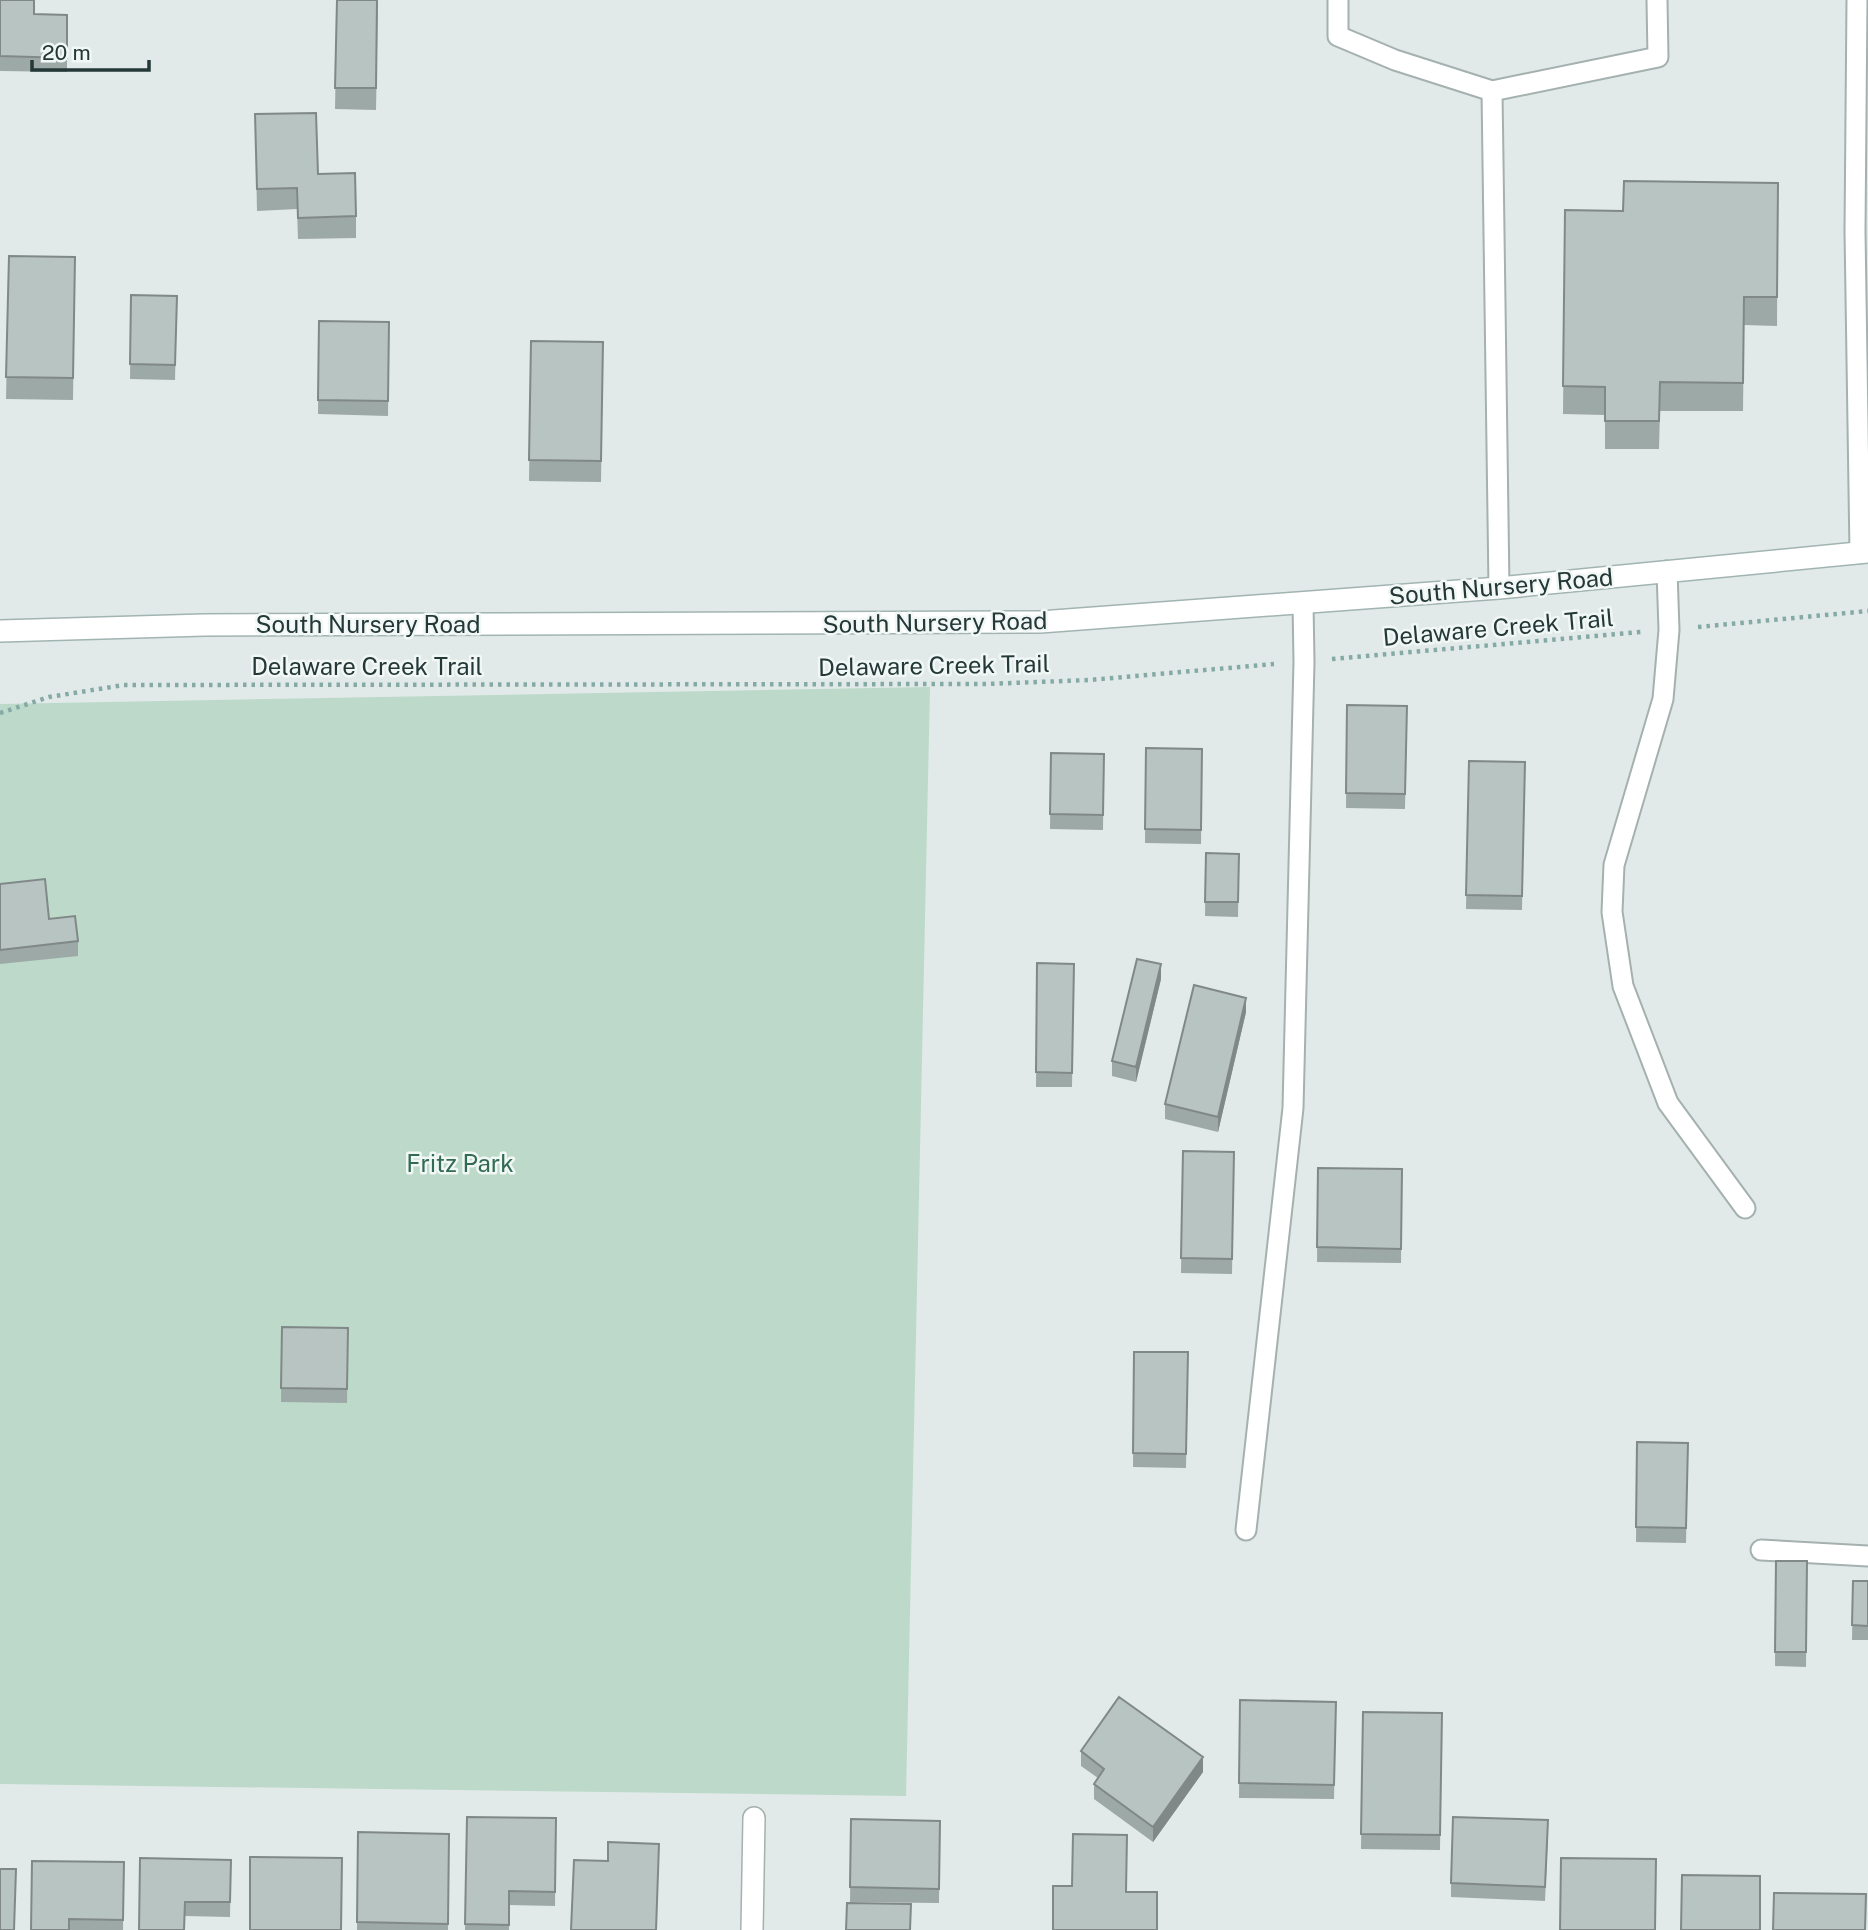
<svg xmlns="http://www.w3.org/2000/svg" width="1868" height="1930" font-family="'Public Sans',sans-serif">
<style>
.green{fill:#bcd9ca}
.lines{fill:none;stroke-linecap:round;stroke-linejoin:round}
.lane-casing{stroke:#a4b1af;stroke-width:23}
.street-casing{stroke:#a4b1af;stroke-width:24}
.secondary-casing{stroke:#a1b4b1;stroke-width:24}
.path{stroke:#85aaa6;stroke-width:4.5;stroke-dasharray:3.5 5;stroke-linecap:butt}
.lane{stroke:#fff;stroke-width:19}
.street{stroke:#fff;stroke-width:21}
.secondary{stroke:#fff;stroke-width:21}
.wall{fill:#9da9a6}
.shaded-wall{fill:#808987}
.building{fill:#b7c4c1;stroke:#808987;stroke-width:2}
.labels{text-anchor:middle;dominant-baseline:central;stroke-width:5;stroke-linejoin:round;paint-order:stroke}
.street-label{font-size:24px;fill:#233837;stroke:#f1f7f5}
.park-label{font-size:24px;fill:#326b54;stroke:#f1f7f5}
</style>
<rect width="100%" height="100%" fill="#e1eae8"/>
<!-- green -->
<path class="green" d="M930,687L906,1796L0,1784V704Z"/>
<g class="lines">
<defs>
<path id="lane" d="M1338,0V36L1395,60L1492,91L1658,57L1657,0
M1857,0L1855,231L1860,553
M1492,91L1499,588
M1667,571L1669,630L1663,699L1614,865L1612,912L1623,986L1668,1103L1745,1208
M1246,1530L1293,1108L1304,662L1303,603
M1761,1550L1868,1556"/>
<path id="street" d="M752,1930L754,1818"/>
<path id="secondary" d="M0,631L204,625L1040,622L1499,588L1868,552"/>
</defs>
<!-- lane casing -->
<use href="#lane" class="lane-casing"/>
<!-- street casing -->
<use href="#street" class="street-casing"/>
<!-- secondary casing -->
<use href="#secondary" class="secondary-casing"/>
<!-- path -->
<path class="path" d="M1698,627L1868,611
M1332,659L1641,632
M0,713L49,697L124,685L987,684L1089,680L1274,664"/>
<!-- lane -->
<use href="#lane" class="lane"/>
<!-- street -->
<use href="#street" class="street"/>
<!-- secondary -->
<use href="#secondary" class="secondary"/>
</g>
<!-- wall -->
<path class="wall" d="M0,0L34,14L67,15V72L0,71Z
M337,0H378L376,110L335,109Z
M255,114L318,174L356,216V238L298,239L297,209L257,211Z
M1778,183L1777,326L1744,325L1743,411H1660L1659,449H1605V415L1563,414L1565,210L1623,211Z
M9,256L75,257L73,400L6,399Z
M131,295L177,296L175,380L130,379Z
M319,321L389,322L388,416L318,414Z
M531,341L603,342L601,482L529,481Z
M1347,705L1407,706L1405,809L1346,808Z
M1146,748L1202,749L1201,844L1145,843Z
M1051,753L1104,754L1103,830L1050,829Z
M1469,761L1525,762L1522,910L1466,909Z
M1206,853L1239,854L1238,917L1205,916Z
M0,884L78,941V956L0,964Z
M1037,963L1074,964L1072,1087H1036Z
M1161,979L1136,1082L1112,1076V1061Z
M1246,1012L1218,1132L1165,1119V1104Z
M1183,1151L1234,1152L1232,1274L1181,1273Z
M1318,1168L1402,1169L1401,1263L1317,1262Z
M282,1327L348,1328L347,1403L281,1402Z
M1134,1352H1188L1186,1468L1133,1467Z
M1637,1442L1688,1443L1686,1543L1636,1542Z
M1776,1561H1807L1806,1667L1775,1666Z
M1853,1581H1868V1640H1852Z
M1240,1700L1336,1702L1334,1799L1239,1798Z
M1363,1712L1442,1713L1440,1850L1361,1849Z
M1081,1751L1203,1772L1153,1842L1094,1799V1784L1098,1778L1081,1766Z
M467,1817L556,1818L555,1906L509,1905V1930H465Z
M851,1819L940,1821L939,1903L850,1902Z
M358,1832L449,1834L448,1930H357Z
M1548,1835L1545,1901L1451,1897V1883Z
M231,1860L230,1917L185,1916L139,1930Z
M124,1862L123,1930H31Z"/>
<!-- shaded-wall -->
<path class="shaded-wall" d="M1161,964V979L1136,1082V1067Z
M1246,998V1012L1218,1132V1117Z
M1203,1757V1772L1153,1842V1827Z"/>
<!-- building -->
<path class="building" d="M0,0H34V14L67,15V58L0,56Z
M337,0H377L376,88H335Z
M316,113L318,174L355,173L356,216L298,218L297,188L257,189L255,114Z
M1624,181L1778,183L1777,297H1744L1743,383L1660,382L1659,421H1605V387L1563,386L1565,210L1623,211Z
M9,256L75,257L73,378L6,377Z
M131,295L177,296L175,365L130,364Z
M319,321L389,322L388,401L318,400Z
M531,341L603,342L601,461L529,460Z
M1347,705L1407,706L1405,794L1346,793Z
M1146,748L1202,749L1201,830L1145,829Z
M1051,753L1104,754L1103,815L1050,814Z
M1469,761L1525,762L1522,896L1466,895Z
M1206,853L1239,854L1238,902H1205Z
M45,879L49,919L75,916L78,941L0,950V884Z
M1137,959L1161,964L1136,1067L1112,1061Z
M1037,963L1074,964L1072,1073L1036,1072Z
M1194,985L1246,998L1218,1117L1165,1104Z
M1183,1151L1234,1152L1232,1259L1181,1258Z
M1318,1168L1402,1169L1401,1249L1317,1247Z
M282,1327L348,1328L347,1389L281,1388Z
M1134,1352H1188L1186,1454L1133,1453Z
M1637,1442L1688,1443L1686,1528L1636,1527Z
M1776,1561H1807L1806,1652H1775Z
M1853,1581H1868V1626L1852,1625Z
M1119,1697L1203,1757L1153,1827L1094,1784L1104,1769L1081,1751Z
M1240,1700L1336,1702L1334,1785L1239,1783Z
M1363,1712L1442,1713L1440,1835L1361,1834Z
M467,1817L556,1818L555,1892L509,1891V1925L465,1924Z
M1453,1817L1548,1820L1545,1887L1451,1883Z
M851,1819L940,1821L939,1889L850,1887Z
M358,1832L449,1834L448,1924L357,1922Z
M1073,1834L1127,1835L1126,1892H1157V1930H1053V1886H1072Z
M608,1842L659,1844L656,1930H571L574,1860L608,1861Z
M250,1857L342,1858L341,1930H250Z
M140,1858L231,1860L230,1902H185L184,1930H139Z
M1561,1858L1656,1859L1655,1930H1560Z
M32,1861L124,1862L123,1920L69,1919V1930H31Z
M0,1869H16L14,1930H0Z
M1682,1875L1760,1876V1930H1681Z
M1774,1893L1866,1894L1865,1930H1773Z
M847,1903L911,1904L910,1930H846Z"/>
<g class="labels">
<!-- street labels -->
<g class="street-label">
<text transform="translate(1501 586) rotate(-5)">South Nursery Road</text>
<text transform="translate(935 622) rotate(-1)">South Nursery Road</text>
<text x="368" y="624">South Nursery Road</text>
<text transform="translate(1498 627) rotate(-5)">Delaware Creek Trail</text>
<text transform="translate(934 665) rotate(-1)">Delaware Creek Trail</text>
<text x="367" y="666">Delaware Creek Trail</text>
</g>
<!-- park labels -->
<g class="park-label">
<text x="460" y="1163">Fritz Park</text>
</g>
</g>
<!-- scale -->
<path d="M32 60v10h117v-10" fill="none" stroke="#233837" stroke-width="3.5"/>
<text x="42" y="60" font-size="21" fill="#233837" stroke="#f1f7f5" stroke-width="5" paint-order="stroke">20 m</text>
</svg>
